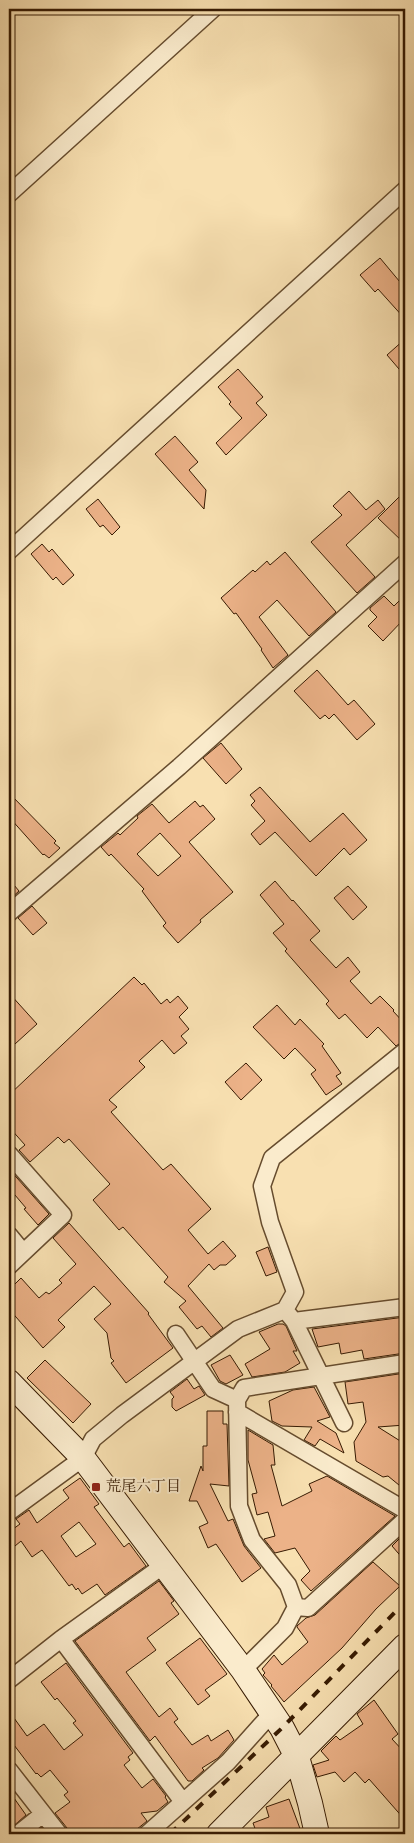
<svg xmlns="http://www.w3.org/2000/svg" width="414" height="1843" font-family="'Old Standard TT','Noto Serif JP',serif">
<style>
.building{fill:#ecb288;stroke:#361a02;fill-rule:evenodd}
.lines{fill:none;stroke-linecap:round;stroke-linejoin:round}
.street-casing{stroke:#664c2e;stroke-width:19}
.secondary-casing{stroke:#361a02;stroke-width:26}
.street{stroke:#faebcc;stroke-width:16}
.secondary{stroke:#faebcc;stroke-width:24}
.rail{stroke:#361a02;stroke-width:4;stroke-dasharray:9 9;stroke-linecap:butt}
.poi-dot{fill:#8f2418;stroke:#faebcc;stroke-width:2}
.labels{text-anchor:middle;dominant-baseline:central;stroke-width:4;stroke-linejoin:round;paint-order:stroke}
.poi-label{font-size:15px;fill:#361a02;stroke:#faebcc;text-anchor:start}
</style>
<rect width="100%" height="100%" fill="#f8e0b1"/>
<filter id="stains"><feTurbulence type="fractalNoise" baseFrequency=".004" numOctaves="4"/><feColorMatrix values="0 0 0 0 .2 0 0 0 0 .09 0 0 0 0 .02 0 0 0 .5 -.17"/></filter>
<radialGradient id="worn" r=".72"><stop offset=".6" stop-color="#630" stop-opacity="0"/><stop offset="1" stop-color="#630" stop-opacity=".3"/></radialGradient>
<!-- building -->
<path class="building" d="M380,258L405,288V319L378,289L375,292L360,275Z
M405,339V376L387,355Z
M238,369L263,397L256,403L267,415L226,455L216,443L242,418L229,404L231,402L218,387Z
M175,436L198,462L189,470L206,490L204,509L155,454Z
M349,491L366,510L378,500L385,509L346,545L375,577L357,593L311,542L342,515L333,506Z
M405,491V544L378,518Z
M98,499L120,527L112,535L103,525L100,527L86,509Z
M42,544L49,552L52,549L74,575L63,585L56,577L53,580L31,554Z
M285,552L336,612L309,636L277,600L259,617L288,655L273,668L261,650L262,649L236,613L234,614L221,598L253,570L255,572L267,561L270,565Z
M405,595V618L383,641L368,626L377,617L370,610V608L384,596L394,606Z
M317,670L348,705L354,700L375,724L357,740L334,714L329,719L325,715L320,719L294,691Z
M221,743L242,769L226,784L203,758Z
M260,787L310,842L343,813L367,840L350,855L344,848L316,876L275,832L260,845L251,834L265,821L251,805L255,801L250,795Z
M9,793L56,841L54,843L60,848L49,858L44,854L43,855L9,817Z
M195,801L200,807L203,805L215,819L189,842L233,892L200,920L201,922L178,943L163,926L166,923L142,891L144,889L111,854L109,856L101,847L118,833L120,835L138,818L137,816L152,804L169,823ZM160,833L181,856L158,876L137,854Z
M9,879L19,891L9,900Z
M275,881L292,901L293,900L320,931L310,940L336,968L348,957L360,972L350,981L371,1004L380,996L394,1010L393,1011L405,1024V1038L402,1042L396,1046L378,1027L367,1038L345,1014L339,1019L326,1004L329,1001L285,951L287,949L273,933L284,924L260,895Z
M348,886L367,907L353,920L334,898Z
M32,906L47,923L33,935L18,918Z
M134,977L142,985L144,983L161,1004L167,999L170,1003L178,996L188,1008L179,1017L189,1029L181,1036L187,1043L174,1054L162,1040L139,1061L145,1067L109,1100L117,1107L111,1112L163,1170L171,1164L211,1209L188,1230L208,1254L223,1241L236,1256L226,1265H220L214,1270L209,1264L188,1286L223,1328L211,1337L202,1326L197,1329L179,1307L186,1301L164,1282L168,1277L123,1227L119,1230L93,1200L110,1184L69,1139L64,1143L58,1137L30,1162L19,1150L25,1145L9,1127V1095Z
M9,993L37,1024L15,1044L9,1037Z
M277,1005L295,1025L300,1019L324,1044L322,1046L341,1073L336,1076L342,1084L326,1095L311,1074L316,1070L295,1048L284,1059L253,1027Z
M246,1063L262,1080L241,1100L225,1082Z
M9,1169L49,1214L38,1225L24,1209L26,1208L9,1188Z
M69,1223L149,1313L148,1314L173,1348L126,1383L111,1363L114,1361L111,1358L107,1333L94,1319L111,1304L94,1286L58,1320L65,1327L43,1348L9,1309V1290L21,1278L39,1298L46,1292L49,1294L62,1283L59,1280L76,1264L53,1238Z
M268,1247L277,1272L266,1276L256,1252Z
M405,1317V1353L364,1359L362,1350L341,1354L339,1343L318,1347L312,1329Z
M278,1324H283L286,1326L297,1351H293L300,1363L285,1372L252,1377L245,1364L270,1349L259,1332Z
M230,1355L243,1375L226,1384L220,1381L211,1365Z
M45,1360L91,1404L73,1423L27,1378Z
M405,1373V1425L378,1427L405,1444V1490L388,1476L383,1477L356,1461L354,1442L366,1422L363,1402L348,1404L345,1382Z
M187,1379L194,1389L199,1386L205,1395L176,1411L172,1407V1399L174,1397L170,1392Z
M314,1387L330,1417L317,1421L336,1433L344,1453L320,1439L315,1446L304,1440L312,1427L282,1426L272,1421L269,1401L293,1390Z
M207,1411H223V1424H227L229,1486L210,1484L228,1521L233,1519L244,1546L261,1568L242,1582L216,1544L208,1548L199,1527L208,1523L197,1501H189L201,1466L203,1471V1446H207Z
M248,1430L273,1445L275,1465H271L282,1506L312,1491L309,1484L327,1476L395,1516L311,1591L301,1580L310,1571L295,1548L275,1553L264,1539L275,1536L268,1512L257,1515L252,1494L257,1493L248,1460Z
M80,1478L99,1504L94,1507L124,1547L129,1543L146,1566L105,1595L97,1584L82,1594L78,1588L76,1590L72,1584L69,1586L42,1550L32,1557L21,1541L15,1546L9,1537V1532L20,1524L16,1519L29,1510L37,1523L69,1498L63,1490ZM79,1522L96,1544L76,1557L61,1536Z
M405,1533V1561L392,1546Z
M373,1562L400,1586L376,1609L342,1648L284,1702L271,1686L272,1685L263,1675L265,1673L262,1669L274,1655L282,1665L308,1642L297,1627V1626L306,1618L315,1615Z
M159,1581L174,1601L171,1603L179,1614L147,1638L156,1650L126,1672L159,1717L170,1708L178,1719L174,1722L192,1745L208,1735L211,1741L228,1730L234,1740L218,1758L202,1768L204,1770L192,1781H188L155,1736L150,1741L75,1641Z
M200,1638L227,1674L205,1690L210,1696L198,1705L166,1663Z
M66,1663L133,1753L128,1757L130,1760L124,1765L142,1788L153,1779L166,1796L165,1797L168,1802L157,1811L141,1813L147,1821L131,1834H69L67,1828L55,1813L70,1802L64,1795L68,1792L50,1770L41,1777L37,1773L36,1774L14,1745L9,1748V1711L27,1736L44,1724L64,1750L83,1735L73,1723L76,1721L57,1698L55,1700L41,1682Z
M374,1700L398,1734L392,1739L405,1753V1820L369,1779L365,1783L355,1772L344,1782L335,1772L317,1777L313,1765L329,1760L321,1751L336,1736L340,1740L363,1724L357,1714Z
M9,1791L26,1815L9,1830Z
M289,1799L302,1834H257L253,1823L269,1817L266,1807Z"/>
<g class="lines">
<defs>
<path id="street" d="M9,194L213,9
M9,551L405,190
M9,913L179,767L405,563
M9,1154L63,1215L9,1266
M9,1235L23,1252
M285,1310L294,1321L344,1423
M294,1321L405,1307
M176,1334L213,1389L237,1400
M237,1412L405,1510
M9,1512L83,1458L93,1439L122,1415L238,1329L285,1310L295,1292L270,1222L262,1186L272,1158L405,1051
M296,1607L308,1608L405,1520
M61,1639L183,1802
M243,1670L285,1628L296,1607L288,1585L252,1540L239,1506L237,1400L244,1388L405,1363
M9,1680L61,1639L164,1565
M9,1770L59,1834
M18,1834L43,1814
M147,1834L228,1762L272,1713"/>
<path id="secondary" d="M9,1382L83,1458L243,1670L282,1728L297,1757L310,1803L317,1834
M219,1834L405,1646"/>
</defs>
<!-- street casing -->
<use href="#street" class="street-casing"/>
<!-- secondary casing -->
<use href="#secondary" class="secondary-casing"/>
<!-- street -->
<use href="#street" class="street"/>
<!-- secondary -->
<use href="#secondary" class="secondary"/>
<!-- rail -->
<path class="rail" d="M170,1834L282,1728L405,1602"/>
</g>
<!-- markers -->
<rect class="poi-dot" x="91" y="1482" width="10" height="10" rx="2.5"/>
<g class="labels">
<!-- poi labels -->
<g class="poi-label">
<text x="106" y="1487">荒尾六丁目</text>
</g>
</g>
<!-- margin -->
<rect width="414" height="1843" fill="none" stroke="#f8e0b1" stroke-width="30"/>
<rect x="10" y="10" width="394" height="1823" fill="none" stroke="#361a02" stroke-width="2.5"/>
<rect x="15" y="15" width="384" height="1813" fill="none" stroke="#361a02"/>
<rect width="100%" height="100%" filter="url(#stains)"/>
<rect width="100%" height="100%" fill="url(#worn)"/>
</svg>
